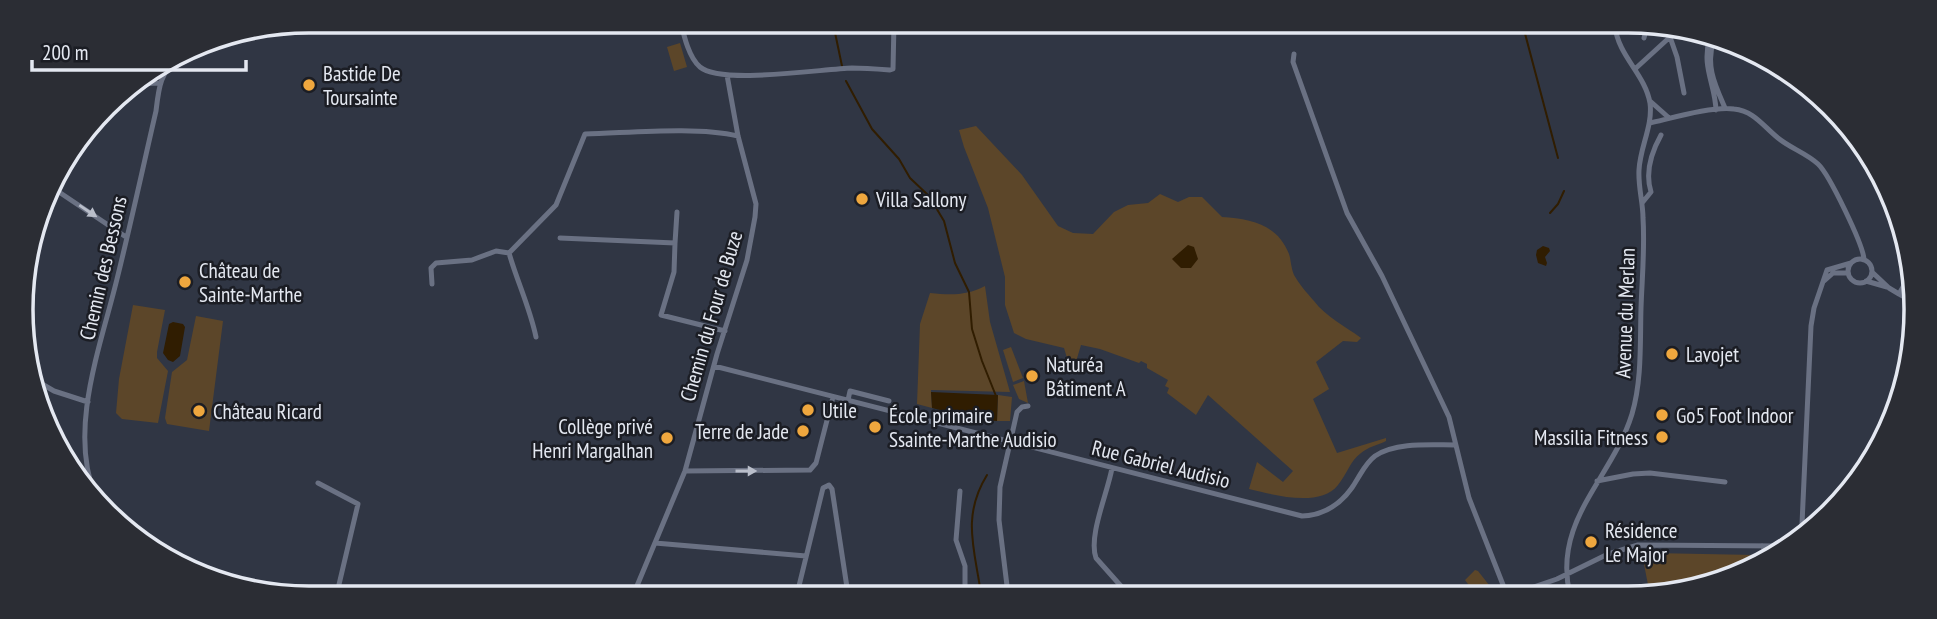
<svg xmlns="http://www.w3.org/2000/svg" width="1937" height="619" font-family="'PT Sans Narrow',sans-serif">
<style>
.green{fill:#5c4629}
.water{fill:#301d01}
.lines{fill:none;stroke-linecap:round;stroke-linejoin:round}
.stream{stroke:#301d01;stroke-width:2}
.street{stroke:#6a7183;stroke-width:5}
.oneway{fill:#b9beca}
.poi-dot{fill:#efa73e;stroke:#1b1d24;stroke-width:2.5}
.labels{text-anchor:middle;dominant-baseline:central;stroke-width:5;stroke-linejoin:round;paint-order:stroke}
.poi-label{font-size:21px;fill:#e4e8f1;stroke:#1b1d24;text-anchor:start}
.street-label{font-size:21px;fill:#e4e8f1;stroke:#1b1d24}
.rim{fill:none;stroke:#e4e8f1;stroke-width:3.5}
</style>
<rect width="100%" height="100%" fill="#303644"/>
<!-- green -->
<path class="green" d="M680,43L687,67L674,71L667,47Z
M976,126L1022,175L1058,226L1073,233L1093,234L1114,212L1128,205L1148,203L1160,194L1178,202L1189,197H1202L1222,217C1251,219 1277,224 1289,254C1291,260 1291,268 1294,275C1299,284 1307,293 1314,301C1326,317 1345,326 1361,338L1357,342L1343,341L1316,362L1329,389L1313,399L1337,453L1386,438V441C1378,445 1368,447 1361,453C1350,461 1347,474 1338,485C1320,508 1274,495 1249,489L1257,462L1283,482L1293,471L1208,395L1196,415L1167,393L1169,388L1165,386L1168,380L1147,368V364L1141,361L1139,363L1100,349L1081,345L1075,365L1067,358L1064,348L1026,339L1014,333L1005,305V277L988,208L964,147L959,130Z
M985,286L990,322L1010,392L931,390L932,408L917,404L920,324L930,293C950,295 966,296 985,286Z
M133,305L165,310L157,352V358L168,371L158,423L122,419L116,413L119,379Z
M196,316L223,321L209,431L167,424L165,418L172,372L187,360Z
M1011,347L1023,378L1013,382L1003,350Z
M1024,381L1028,403L1019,399L1013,385Z
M998,395L1012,397L1010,421H997Z
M1651,553L1756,555H1762L1761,564L1755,568L1666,595H1650L1642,554Z
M1475,570L1478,571L1497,595H1476L1465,580Z"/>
<!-- water -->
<path class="water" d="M1188,245L1194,247L1198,259L1191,268H1181L1172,259Z
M1543,246L1549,248L1550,251L1545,257L1547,263L1546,266L1538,263L1536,255L1537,250Z
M173,322L183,324L185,327L180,356L173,362L168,360L163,353L169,324Z
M931,392L998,395L997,421L981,420L932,408Z"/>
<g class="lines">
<!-- stream -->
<path class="stream" d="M833,23L842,66
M1523,26L1558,158
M846,81L872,129L899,159L910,178L929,196L944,221L955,263L969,292L972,329L982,361L996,396
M1550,213L1558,204L1564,191
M1414,586L1417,595
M981,594C975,550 961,517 987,475"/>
<!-- street -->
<path class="street" d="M681,23C684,36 689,58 700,67C721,85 821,69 852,68C864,68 877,69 890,70L893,69L894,23
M1670,37L1677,57L1684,93
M1710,37C1701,67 1715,83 1716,110
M1644,38L1647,26
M1714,39C1705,65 1715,85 1725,108
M1294,54L1293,62L1347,213L1382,276L1449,417L1469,498L1507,595
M1635,69L1670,37L1676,27
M133,84L160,83
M1650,101L1668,117
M1650,123C1672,118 1713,106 1734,109C1754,111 1763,126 1778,138C1790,148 1806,153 1818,164C1829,174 1864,246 1864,260
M50,186L126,237
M1642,203L1651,192C1645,173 1651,153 1661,135
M560,238L675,243L674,272L661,315L725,331
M675,243L677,212
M1848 271a12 12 0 1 1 24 0a12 12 0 1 1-24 0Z
M1872,272L1889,288L1899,294L1911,273
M1824,281L1833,273H1848
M1866,281L1887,287
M432,284L431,268L436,263L472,260L496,251L509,253
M1899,294L1910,300
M536,337C530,308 517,281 509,253L556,205L585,134C629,133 696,126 738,136
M29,364L42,384L54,391L88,402
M714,366L1302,516C1328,515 1346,500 1358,478C1363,470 1367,462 1375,456C1396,442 1430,445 1455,445
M848,400L850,391L889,401
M1112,468C1108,492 1088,536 1096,558L1128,594
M685,471L810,470L816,463L833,397
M1597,481L1633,474L1650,473L1725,482
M318,483L358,504L337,593
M960,491L956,540L965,566V591
M95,495C68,429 101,345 117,279C131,223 143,167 156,111C159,85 160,74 180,55
M1797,540L1802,524L1811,326L1814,308L1827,270L1851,263
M655,543L806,556
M1762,546L1772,557
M847,589L965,591
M634,593L685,471L717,354L747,260L755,217L756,204L738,136L727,75
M797,594L823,488L829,485L832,489L848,594
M1008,594L999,520L1000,487L1017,412L1022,407L1028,406
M1511,595L1557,579L1608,554L1638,545L1788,546
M1570,595C1552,520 1612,479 1632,414C1642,380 1640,343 1641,308C1642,278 1645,248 1643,218C1643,202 1638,187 1639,170C1640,147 1653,126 1650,103C1645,74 1618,56 1615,26"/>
</g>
<!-- one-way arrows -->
<defs><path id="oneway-solid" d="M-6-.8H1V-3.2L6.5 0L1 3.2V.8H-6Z" transform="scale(1.75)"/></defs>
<g class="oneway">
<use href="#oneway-solid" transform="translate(88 211) rotate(34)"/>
<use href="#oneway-solid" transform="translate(746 471)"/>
</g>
<!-- markers -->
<g class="poi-dot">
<circle cx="309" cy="85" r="7"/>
<circle cx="862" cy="199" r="7"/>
<circle cx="185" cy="282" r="7"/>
<circle cx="1672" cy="354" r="7"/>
<circle cx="1032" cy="376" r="7"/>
<circle cx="808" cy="410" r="7"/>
<circle cx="199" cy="411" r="7"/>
<circle cx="1662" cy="415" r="7"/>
<circle cx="875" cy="427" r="7"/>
<circle cx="803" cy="431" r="7"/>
<circle cx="1662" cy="437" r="7"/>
<circle cx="667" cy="438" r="7"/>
<circle cx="1591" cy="542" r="7"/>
</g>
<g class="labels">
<!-- poi labels -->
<g class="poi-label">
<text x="323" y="73">Bastide De<tspan x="323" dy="24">Toursainte</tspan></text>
<text x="876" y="199">Villa Sallony</text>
<text x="199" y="270">Château de<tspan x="199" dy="24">Sainte-Marthe</tspan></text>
<text x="1686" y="354">Lavojet</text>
<text x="1046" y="364">Naturéa<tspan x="1046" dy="24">Bâtiment A</tspan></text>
<text x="822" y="410">Utile</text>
<text x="213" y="411">Château Ricard</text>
<text x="889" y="415">École primaire<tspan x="889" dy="24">Ssainte-Marthe Audisio</tspan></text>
<text x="1676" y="415">Go5 Foot Indoor</text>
<text x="653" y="426" text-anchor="end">Collège privé<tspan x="653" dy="24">Henri Margalhan</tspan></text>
<text x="789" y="431" text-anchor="end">Terre de Jade</text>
<text x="1648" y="437" text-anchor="end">Massilia Fitness</text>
<text x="1605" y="530">Résidence<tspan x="1605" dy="24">Le Major</tspan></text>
</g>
<!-- street labels -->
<g class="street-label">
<text transform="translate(103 268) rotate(-77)">Chemin des Bessons</text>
<text transform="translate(1625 313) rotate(-88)">Avenue du Merlan</text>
<text transform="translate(711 316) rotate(-74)">Chemin du Four de Buze</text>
<text transform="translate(1161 464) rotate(14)">Rue Gabriel Audisio</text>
</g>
</g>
<!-- crop -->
<path d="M0 0H1937V619H0ZM309 33H1628A276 276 0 0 1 1904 309V310A276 276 0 0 1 1628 586H309A276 276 0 0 1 33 310V309A276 276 0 0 1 309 33Z" fill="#2b2d34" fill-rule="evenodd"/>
<path class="rim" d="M309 33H1628A276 276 0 0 1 1904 309V310A276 276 0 0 1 1628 586H309A276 276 0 0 1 33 310V309A276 276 0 0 1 309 33Z"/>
<!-- scale -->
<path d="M32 60v10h214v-10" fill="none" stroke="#e4e8f1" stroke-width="3.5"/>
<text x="42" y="60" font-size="21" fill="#e4e8f1" stroke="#1b1d24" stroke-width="5" paint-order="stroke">200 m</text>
</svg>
